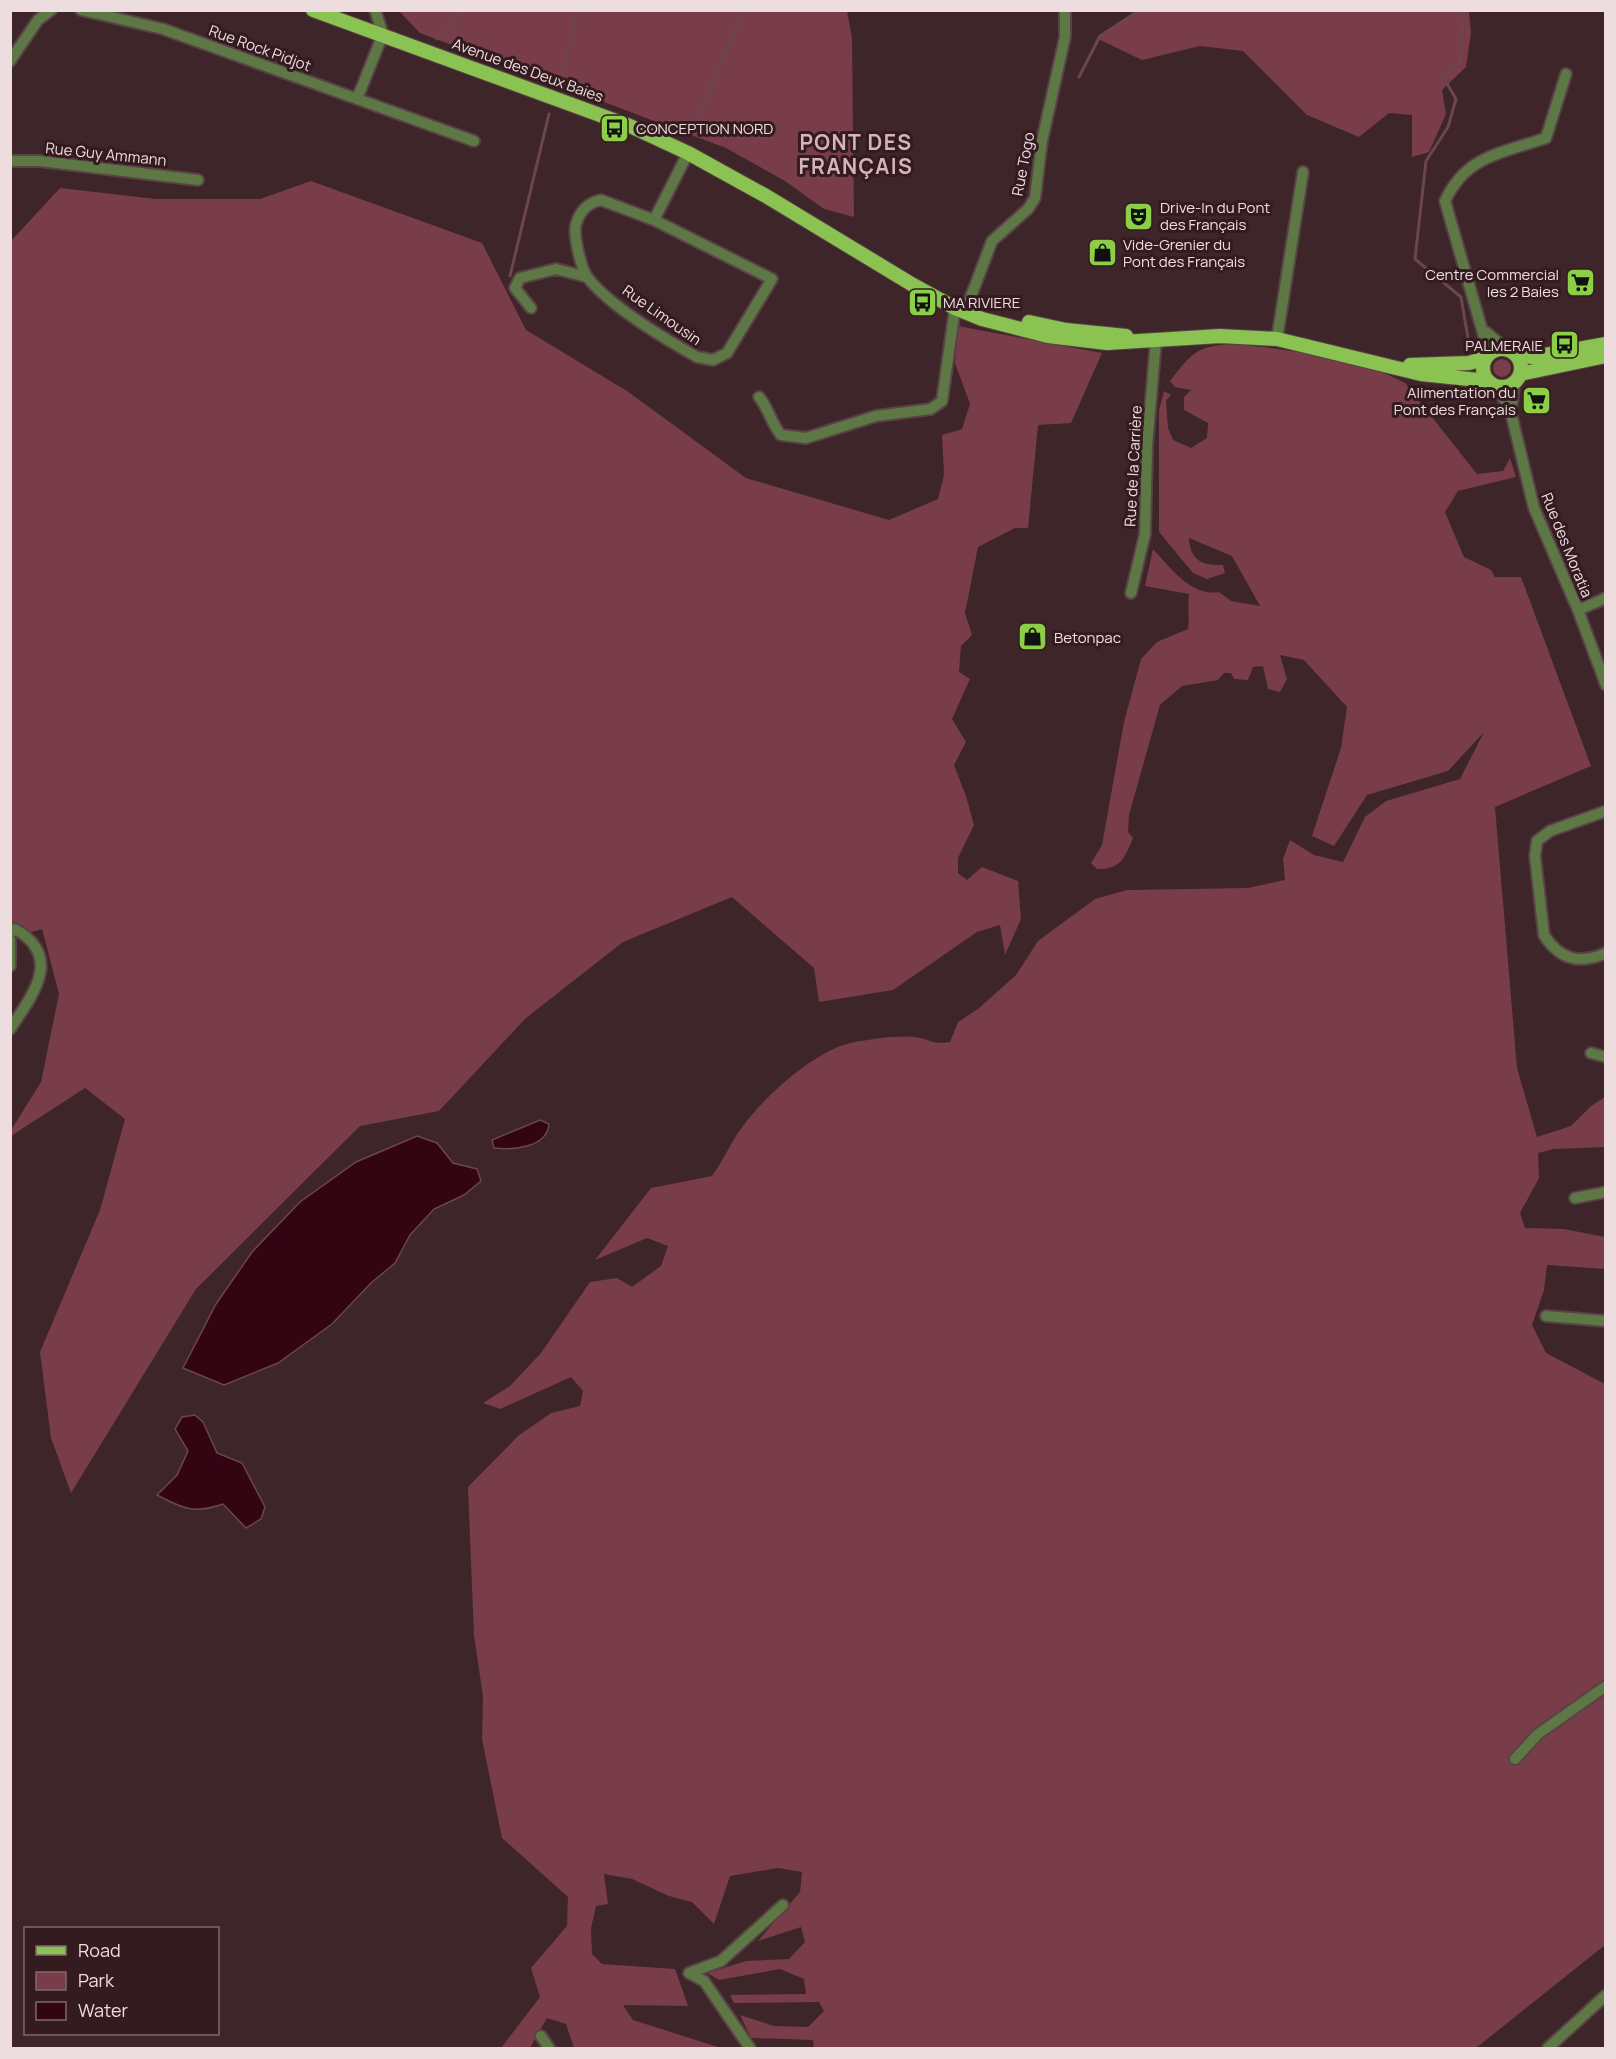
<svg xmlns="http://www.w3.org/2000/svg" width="1616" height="2059" font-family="Manrope,sans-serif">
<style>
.green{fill:#793c49}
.water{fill:#330412;stroke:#6b4550;stroke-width:1.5}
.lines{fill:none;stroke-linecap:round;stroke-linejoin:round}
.stream{stroke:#6b4550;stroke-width:3}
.minor-casing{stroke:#594246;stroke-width:14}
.major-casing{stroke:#594246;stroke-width:16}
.minor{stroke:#5d7844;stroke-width:10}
.major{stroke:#8ac351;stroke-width:14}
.labels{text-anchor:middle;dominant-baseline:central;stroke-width:6;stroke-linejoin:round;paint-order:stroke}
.street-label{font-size:15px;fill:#eedddf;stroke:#331b20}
.poi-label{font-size:15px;fill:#eedddf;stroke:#331b20;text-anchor:start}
.district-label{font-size:21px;font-weight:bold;letter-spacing:1.5px;fill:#d5b5ba;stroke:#331b20}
</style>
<rect width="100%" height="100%" fill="#3d2529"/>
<!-- green -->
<path class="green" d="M399,11H847L852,38L854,217L824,209L785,181L726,148L420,33Z
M1140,11H1469L1471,33L1466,67L1442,90L1446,114L1429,152L1412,157V115L1389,113L1359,137L1307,115L1243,51L1200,46L1142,60L1096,38Z
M311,181L482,243L526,330L627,391L746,478L889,520L938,499L944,475L942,435L962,429L970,404L955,363L958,326L1102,353L1071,423L1038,425L1028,528H1015L978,547L965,613L972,635L961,646L959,672L970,679L952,719L966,742L954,765L966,796L974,825L958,858V873L967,880L982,867L1018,881L1021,919L1005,955L1000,925L977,932L893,990L819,1002L814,968L732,897L623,942L526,1018L439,1111L360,1126L196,1289L71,1493L51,1438L40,1352L100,1210L125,1119L85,1088L11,1136V1130L41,1082L59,994L42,929L11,938V241L60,188L156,199H260Z
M1233,344C1280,348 1365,359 1405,383L1477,474L1503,471L1510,458L1516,477L1458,491L1445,512L1464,557L1491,570L1495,577H1521L1591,766L1495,807L1517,1068L1537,1137L1571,1126L1591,1106L1605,1097V1147L1554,1149L1538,1153L1539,1178L1520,1213L1525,1228L1564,1229L1605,1237V1269L1547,1265L1544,1290L1532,1325L1546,1353L1605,1384V1945L1476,2048H814L813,2040L751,2038L740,2015L774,2026L808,2027L824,2011L819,2002L734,2003L730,1995L806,1994L804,1979L780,1969L719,1980L707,1973L746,1961L789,1959L805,1942L801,1927L758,1941L800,1892L802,1872L778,1868L730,1876L714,1924L692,1902L669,1896L632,1879L604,1874L608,1904L596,1906L591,1928L592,1954L602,1964L675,1969L688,2006L623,2005L633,2020L721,2048H574L566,2024L547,2018L530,2048H501L540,1997L531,1968L567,1926L568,1897L502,1838L482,1739L483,1696L474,1636L468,1487L518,1436L551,1413L580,1406L583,1391L571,1377L500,1409L483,1403L510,1386L541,1353L590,1282L617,1278L632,1287L661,1266L668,1246L647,1238L595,1260L651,1188L712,1176C724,1160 731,1141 743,1126C767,1094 816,1049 855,1042C872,1039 898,1035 915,1037C931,1039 931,1045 950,1042L958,1022L978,1009L1016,975L1038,941L1095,899L1127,890L1248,888L1285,880L1283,859L1290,840L1314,855L1343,862L1365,817L1386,801L1460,779L1484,732L1448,771L1367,795L1334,846L1312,836L1341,748L1347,707L1304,660L1280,655L1287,679L1280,692L1268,689L1263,666L1253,667L1248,680L1234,679L1231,673H1224L1218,680L1182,686L1160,705L1129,815L1128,832L1133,838C1125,857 1121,870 1097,869L1091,863L1102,845L1124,722L1141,659L1157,642L1188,629C1190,617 1187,607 1189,594L1145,586L1153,549C1170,567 1191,597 1219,592L1231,601L1260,606L1232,556L1189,538C1190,560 1202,566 1223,565L1225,573L1207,579L1193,573L1159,532V410L1164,391L1171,395L1166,401L1168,428L1173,440L1191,448L1207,438L1208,423L1184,410V397L1191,390L1175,387L1170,381C1192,353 1196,346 1233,344Z
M1493 368a9 9 0 1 1 18 0a9 9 0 1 1-18 0Z"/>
<!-- water -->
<path class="water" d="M540,1120L549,1124C547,1148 513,1150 494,1148L492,1140Z
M417,1136L437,1143L453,1163L477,1169L481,1181L464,1195L434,1209L410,1235L395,1263L371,1283L332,1324L278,1363L224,1385L183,1368L216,1304L252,1252L300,1202L356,1162Z
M195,1415L203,1422L217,1453L242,1463L265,1507L261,1519L246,1528L223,1504C195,1514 183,1509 157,1495L177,1475L188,1451L175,1429L182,1417Z"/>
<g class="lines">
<!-- stream -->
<path class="stream" d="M1464,10L1460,63L1442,75L1456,99L1448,127L1426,161L1415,259L1461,297L1470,350
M437,39L465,10
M561,76L578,10
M1079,77L1100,36L1140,10
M690,134L744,10
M510,276L549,114"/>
<defs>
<path id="minor" d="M81,10L163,29L474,141
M10,61L38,20L51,10
M357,99L383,34L375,10
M10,161H40L198,180
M654,220L772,279L727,353L713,360L697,357C665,339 610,306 588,278C581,269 573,235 576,224C580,211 587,203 601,200L654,220L688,153
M531,308L515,288L520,278L556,269L587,277
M965,312L992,241L1028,209L1035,198L1042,141L1065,37V10
M1486,332L1506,349
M1277,339L1303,172
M1489,354L1445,201C1466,155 1503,153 1546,138L1566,74
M1514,383L1511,413L1534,508L1578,610L1606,685
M1495,386L1509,407
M759,397C769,409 771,423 781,435L806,438L876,416L931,409L942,401L955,308
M1131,593L1145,534L1147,446L1156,340
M1578,610L1606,598
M1606,811L1550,831L1537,841L1535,856L1544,935C1559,959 1579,965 1606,953
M10,933L15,929C64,957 32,996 10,1029
M10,940V966
M1591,1053L1606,1057
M1575,1198L1606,1192
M1546,1316L1606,1321
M1515,1759L1538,1734L1606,1686
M541,2036L549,2048
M750,2048L704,1981L689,1973L721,1961L783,1905
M1548,2048L1606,1995"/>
<path id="major" d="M313,10L630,126L688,153L766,196L913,285L955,308L982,319L1048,336L1107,343L1220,336L1277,339L1421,374L1488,381
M1029,322L1066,330L1126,336
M1483 368a19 19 0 1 1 38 0a19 19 0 1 1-38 0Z
M1517,356L1534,357L1606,344
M1410,365L1469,363L1486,358
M1520,374L1606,356"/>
</defs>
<!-- minor casing -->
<use href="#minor" class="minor-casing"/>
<!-- major casing -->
<use href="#major" class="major-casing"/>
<!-- minor -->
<use href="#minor" class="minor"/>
<!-- major -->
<use href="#major" class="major"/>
</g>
<!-- icons -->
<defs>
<symbol id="bus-square" viewBox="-11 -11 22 22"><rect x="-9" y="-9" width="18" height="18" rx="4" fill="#8cce45" stroke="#331b20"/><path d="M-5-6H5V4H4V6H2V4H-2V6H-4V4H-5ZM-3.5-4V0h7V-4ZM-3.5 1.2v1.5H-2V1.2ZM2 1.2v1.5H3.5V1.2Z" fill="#111"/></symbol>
<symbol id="theatre-square" viewBox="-11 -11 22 22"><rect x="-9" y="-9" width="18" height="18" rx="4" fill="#8cce45" stroke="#331b20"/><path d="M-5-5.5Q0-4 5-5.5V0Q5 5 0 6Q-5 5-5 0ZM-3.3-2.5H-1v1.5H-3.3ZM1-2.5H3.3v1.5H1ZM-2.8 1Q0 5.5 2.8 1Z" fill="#111"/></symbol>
<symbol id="shop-square" viewBox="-11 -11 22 22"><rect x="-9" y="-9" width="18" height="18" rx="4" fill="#8cce45" stroke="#331b20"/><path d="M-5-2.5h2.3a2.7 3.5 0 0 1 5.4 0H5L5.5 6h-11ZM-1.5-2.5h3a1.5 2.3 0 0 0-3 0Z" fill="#111"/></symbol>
<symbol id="supermarket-square" viewBox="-11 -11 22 22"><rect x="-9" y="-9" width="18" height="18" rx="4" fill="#8cce45" stroke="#331b20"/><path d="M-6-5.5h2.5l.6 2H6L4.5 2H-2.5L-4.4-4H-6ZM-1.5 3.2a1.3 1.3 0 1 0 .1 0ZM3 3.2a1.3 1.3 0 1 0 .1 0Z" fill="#111"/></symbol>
</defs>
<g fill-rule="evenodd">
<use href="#bus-square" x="598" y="112" width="33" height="33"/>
<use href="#theatre-square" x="1122" y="200" width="33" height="33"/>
<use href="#shop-square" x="1086" y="236" width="33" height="33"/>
<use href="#supermarket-square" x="1564" y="266" width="33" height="33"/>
<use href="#bus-square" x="906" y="286" width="33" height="33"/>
<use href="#bus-square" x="1548" y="328" width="33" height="33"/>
<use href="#supermarket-square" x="1520" y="384" width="33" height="33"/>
<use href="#shop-square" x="1016" y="620" width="33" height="33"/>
</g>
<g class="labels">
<!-- street labels -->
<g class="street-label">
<text transform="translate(260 48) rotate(20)">Rue Rock Pidjot</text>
<text transform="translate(528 70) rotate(20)">Avenue des Deux Baies</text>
<text transform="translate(106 154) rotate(6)">Rue Guy Ammann</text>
<text transform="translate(1023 164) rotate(-79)">Rue Togo</text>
<text transform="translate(662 315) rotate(35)">Rue Limousin</text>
<text transform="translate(1133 466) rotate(-87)">Rue de la Carrière</text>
<text transform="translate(1567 545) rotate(68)">Rue des Moratia</text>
</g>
<!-- poi labels -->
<g class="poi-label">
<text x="636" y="128">CONCEPTION NORD</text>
<text x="1160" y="207">Drive-In du Pont<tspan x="1160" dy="17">des Français</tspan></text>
<text x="1123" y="244">Vide-Grenier du<tspan x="1123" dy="17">Pont des Français</tspan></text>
<text x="1559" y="274" text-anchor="end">Centre Commercial<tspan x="1559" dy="17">les 2 Baies</tspan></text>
<text x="943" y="302">MA RIVIERE</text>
<text x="1543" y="345" text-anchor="end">PALMERAIE</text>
<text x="1516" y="392" text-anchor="end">Alimentation du<tspan x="1516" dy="17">Pont des Français</tspan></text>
<text x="1054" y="637">Betonpac</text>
</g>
<!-- district labels -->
<g class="district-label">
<text x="856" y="142">PONT DES<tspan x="856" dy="24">FRANÇAIS</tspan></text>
</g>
</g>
<!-- border -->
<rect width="1616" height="2059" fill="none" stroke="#eedddf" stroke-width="24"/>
<!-- legend -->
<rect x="24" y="1927" width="195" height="108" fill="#331b20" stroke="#7e696c" stroke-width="1.5"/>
<rect x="36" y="1946" width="30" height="9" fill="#8ac351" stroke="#7e696c" stroke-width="1.5"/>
<text x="78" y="1957" font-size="18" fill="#eedddf">Road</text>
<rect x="36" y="1972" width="30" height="18" fill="#793c49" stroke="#7e696c" stroke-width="1.5"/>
<text x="78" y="1987" font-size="18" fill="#eedddf">Park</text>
<rect x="36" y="2002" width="30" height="18" fill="#330412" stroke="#7e696c" stroke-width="1.5"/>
<text x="78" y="2017" font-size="18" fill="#eedddf">Water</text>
</svg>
